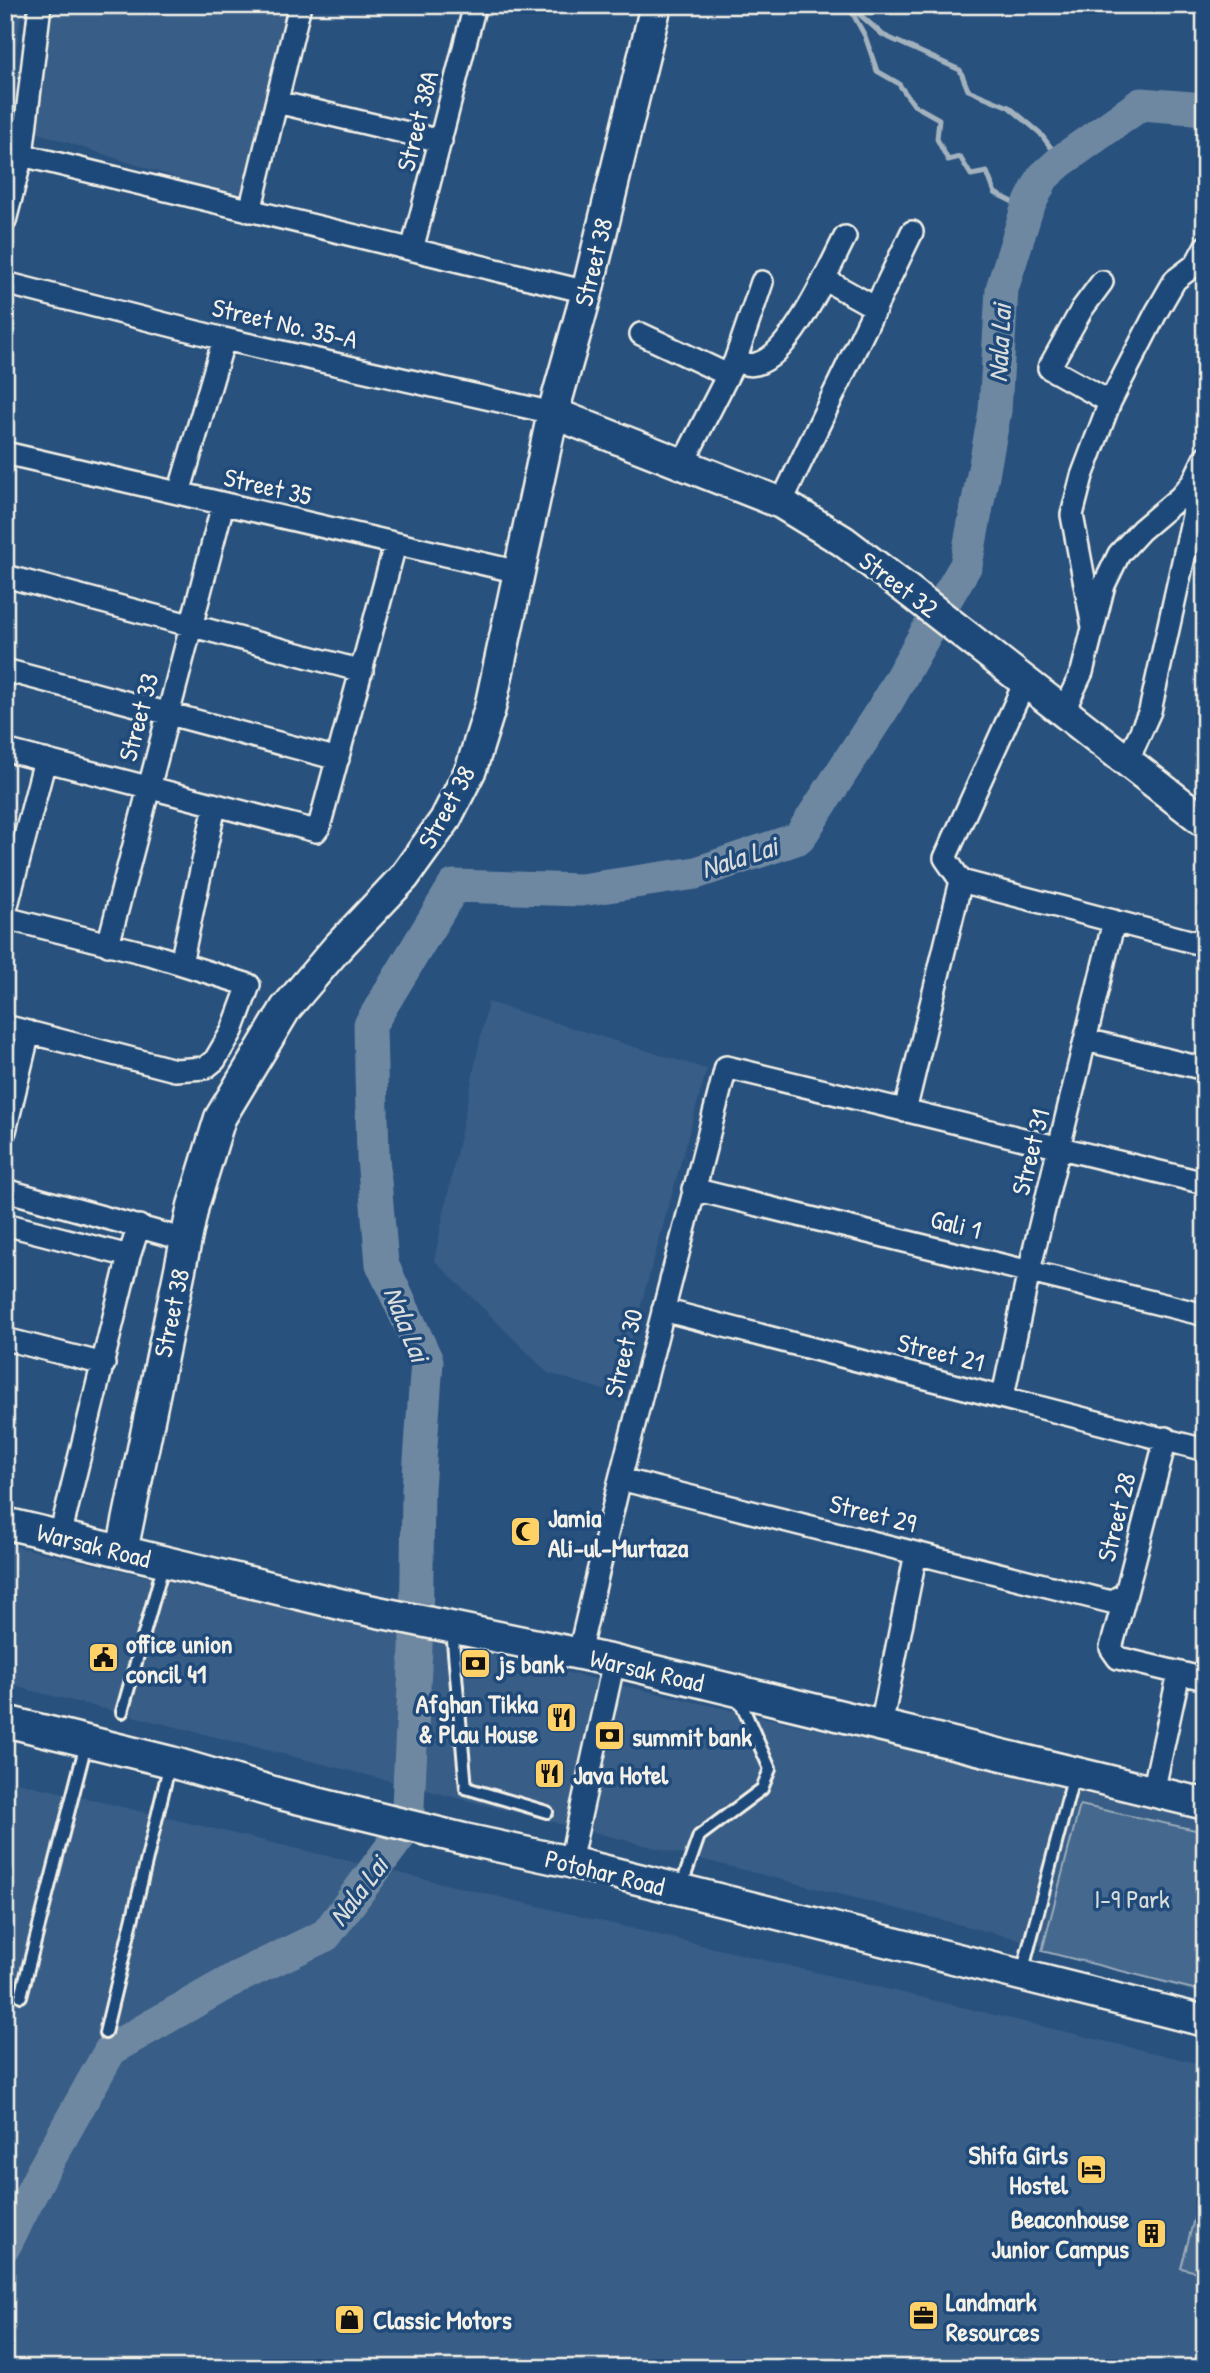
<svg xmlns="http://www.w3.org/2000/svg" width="1210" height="2373" font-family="'Patrick Hand',sans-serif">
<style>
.built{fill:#375d86}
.green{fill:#45688e;stroke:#9cacbb;stroke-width:2}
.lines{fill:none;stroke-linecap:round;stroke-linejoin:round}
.stream{stroke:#a4b2be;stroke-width:5}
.river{stroke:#6e88a2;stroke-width:33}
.lane-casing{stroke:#f4f1e8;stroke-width:16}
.street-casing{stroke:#f4f1e8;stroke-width:26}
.secondary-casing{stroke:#f4f1e8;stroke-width:35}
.lane{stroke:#1f4a7a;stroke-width:10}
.street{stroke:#1f4a7a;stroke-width:21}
.secondary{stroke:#1f4a7a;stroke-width:30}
.labels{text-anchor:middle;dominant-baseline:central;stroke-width:7;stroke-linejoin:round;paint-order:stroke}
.street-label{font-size:26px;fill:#f4f1e8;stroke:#1f4a7a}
.poi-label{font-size:26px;font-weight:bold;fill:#f4f1e8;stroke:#1f4a7a;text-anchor:start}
.park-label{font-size:26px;fill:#dadcda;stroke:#1f4a7a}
.water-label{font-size:28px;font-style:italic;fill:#d9dcda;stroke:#1f4a7a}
</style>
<rect width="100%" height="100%" fill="#28517e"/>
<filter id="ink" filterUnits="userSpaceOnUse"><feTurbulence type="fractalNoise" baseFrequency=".0143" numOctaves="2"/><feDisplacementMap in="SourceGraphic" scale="14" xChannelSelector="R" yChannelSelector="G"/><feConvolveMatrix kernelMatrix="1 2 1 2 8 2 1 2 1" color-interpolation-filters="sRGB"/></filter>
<g filter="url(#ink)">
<!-- built -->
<path class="built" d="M5,5H23L5,121Z
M52,5H287L242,194L186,181L35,132Z
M488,1002L707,1069L616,1394L548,1373L434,1260Z
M5,1544L735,1711L1205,1815V1996L1033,1943L5,1684Z
M5,1779L1205,2065V2368H5Z"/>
<!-- green -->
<path class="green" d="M1080,1805L1205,1832V1992L1042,1951Z
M1199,2200L1205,2201V2274L1181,2268Z"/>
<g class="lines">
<!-- stream -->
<path class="stream" d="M848,5L865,36L877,71L898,83L914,105L939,119L937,139L948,160L960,157L971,175L987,172L995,193L1027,209
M850,6L883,35L960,70L968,90L1009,107L1040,133L1061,161"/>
<!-- river -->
<path class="river" d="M946,599L966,565L995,411L1002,289L1027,209L1043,177L1061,161L1141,104L1205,109
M5,2245L42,2172L111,2049L236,1978L326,1935L407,1826L416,1648L418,1489L427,1361L382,1264L373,1157L370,1025L454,886L581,890L696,873L799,838L884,707L929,628"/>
<defs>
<path id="lane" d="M452,1630L466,1788L547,1812
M122,1712L164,1563
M681,1887L699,1836L762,1789L770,1769L737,1694
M1022,1973L1074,1775
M21,1996L86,1744
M105,2033L170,1763"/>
<path id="street" d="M277,102L441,141
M22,155L587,292
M250,211L300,5
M5,221L22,155L40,5
M412,250L475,5
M824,279L876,308
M1102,282L1082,309L1049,368L1110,402
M5,283L224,339L553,413
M641,334L728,375
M735,361C742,363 749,366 756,364C791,356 829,268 845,237
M5,453L519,572
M683,463L735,361L762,282
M179,493L224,339
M781,503L912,232
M5,576L362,671
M1093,627L1072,515L1082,476L1110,402L1156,313L1175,280L1196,264L1205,247
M5,670L338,759
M1063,712L1082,672L1104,585L1119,554L1141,530L1180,497L1193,482L1205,457
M5,750L316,831L319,827L395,545
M1127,762L1150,711L1193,516V482
M961,881L945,858L1025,682
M5,913L45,760
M5,918L153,955L249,985L232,1031L215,1060L205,1068L175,1070L5,1026
M108,945L223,504
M181,963L215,806
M1086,1040L1205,1069
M905,1111L961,881L1205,945
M5,1131L29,1032
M693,1189L1205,1315
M5,1190L186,1240
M5,1224L129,1256
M663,1310L1205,1450
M5,1339L104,1364
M1003,1396L1029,1271L1114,921
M620,1479L1111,1602L1126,1593L1166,1438
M60,1536L129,1256L139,1226
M1126,1593L1111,1648L1118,1658L1205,1679
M579,1653L620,1479L726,1067L1205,1183
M881,1726L916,1553
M1153,1792L1179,1673
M570,1862L614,1661"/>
<path id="secondary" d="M553,413L781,503L843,541L905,588L1205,822
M5,1523L344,1605L614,1661L1205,1804
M122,1551L193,1206L220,1118L286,1008L337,948L404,877L445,820L471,769L490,708L553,413L587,292L656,5
M5,1721L171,1762L280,1794L464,1839L570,1862L1205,2021"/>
</defs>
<!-- lane casing -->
<use href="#lane" class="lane-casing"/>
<!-- street casing -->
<use href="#street" class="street-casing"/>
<!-- secondary casing -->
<use href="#secondary" class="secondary-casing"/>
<!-- lane -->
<use href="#lane" class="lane"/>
<!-- street -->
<use href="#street" class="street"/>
<!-- secondary -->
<use href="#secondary" class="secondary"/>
</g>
</g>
<!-- icons -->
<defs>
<symbol id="mosque-square" viewBox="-11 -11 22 22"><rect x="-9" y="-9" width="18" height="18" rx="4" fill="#ffd166" stroke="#1f4a7a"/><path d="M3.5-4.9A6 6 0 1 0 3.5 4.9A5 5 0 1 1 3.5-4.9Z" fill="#111"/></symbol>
<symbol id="civic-square" viewBox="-11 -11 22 22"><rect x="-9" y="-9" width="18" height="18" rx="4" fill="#ffd166" stroke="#1f4a7a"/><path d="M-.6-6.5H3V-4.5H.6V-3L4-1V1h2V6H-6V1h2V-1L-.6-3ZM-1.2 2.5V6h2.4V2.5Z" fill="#111"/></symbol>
<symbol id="bank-square" viewBox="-11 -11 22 22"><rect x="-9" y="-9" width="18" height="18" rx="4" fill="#ffd166" stroke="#1f4a7a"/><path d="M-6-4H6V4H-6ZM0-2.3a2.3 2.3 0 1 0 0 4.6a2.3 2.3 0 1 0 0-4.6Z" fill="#111"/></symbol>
<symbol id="restaurant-square" viewBox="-11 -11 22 22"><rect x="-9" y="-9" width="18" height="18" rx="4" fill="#ffd166" stroke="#1f4a7a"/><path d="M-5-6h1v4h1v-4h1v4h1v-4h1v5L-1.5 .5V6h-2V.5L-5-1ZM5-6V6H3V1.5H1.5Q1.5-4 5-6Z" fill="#111"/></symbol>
<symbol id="hotel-square" viewBox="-11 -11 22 22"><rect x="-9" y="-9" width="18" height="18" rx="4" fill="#ffd166" stroke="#1f4a7a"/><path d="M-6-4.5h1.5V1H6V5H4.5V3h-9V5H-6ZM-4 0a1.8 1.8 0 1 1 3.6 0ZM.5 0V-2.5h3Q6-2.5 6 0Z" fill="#111"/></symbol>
<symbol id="building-square" viewBox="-11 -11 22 22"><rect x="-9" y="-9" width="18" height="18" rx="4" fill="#ffd166" stroke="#1f4a7a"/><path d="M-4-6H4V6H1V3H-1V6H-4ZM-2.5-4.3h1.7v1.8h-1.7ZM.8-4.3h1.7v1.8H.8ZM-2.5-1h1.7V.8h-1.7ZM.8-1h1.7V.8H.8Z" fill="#111"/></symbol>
<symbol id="office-square" viewBox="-11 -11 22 22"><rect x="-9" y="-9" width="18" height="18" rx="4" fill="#ffd166" stroke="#1f4a7a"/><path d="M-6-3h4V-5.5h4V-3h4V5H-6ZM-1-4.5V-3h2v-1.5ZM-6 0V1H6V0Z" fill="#111"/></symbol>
<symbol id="shop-square" viewBox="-11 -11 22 22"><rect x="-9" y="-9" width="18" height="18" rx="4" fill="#ffd166" stroke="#1f4a7a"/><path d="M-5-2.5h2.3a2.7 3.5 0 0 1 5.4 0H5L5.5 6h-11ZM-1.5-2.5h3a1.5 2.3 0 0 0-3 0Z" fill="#111"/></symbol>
</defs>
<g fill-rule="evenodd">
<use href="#mosque-square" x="508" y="1514" width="35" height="35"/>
<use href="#civic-square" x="86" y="1640" width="35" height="35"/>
<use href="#bank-square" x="458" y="1646" width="35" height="35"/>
<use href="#restaurant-square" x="544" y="1700" width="35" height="35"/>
<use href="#bank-square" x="592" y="1718" width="35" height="35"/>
<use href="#restaurant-square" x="532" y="1756" width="35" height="35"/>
<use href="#hotel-square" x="1074" y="2152" width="35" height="35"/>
<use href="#building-square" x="1134" y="2216" width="35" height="35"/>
<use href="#office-square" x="906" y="2298" width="35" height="35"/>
<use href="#shop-square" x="332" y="2302" width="35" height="35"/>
</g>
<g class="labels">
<!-- street labels -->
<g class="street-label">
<text transform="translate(417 121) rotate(-76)">Street 38A</text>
<text transform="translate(593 262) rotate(-76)">Street 38</text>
<text transform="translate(285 323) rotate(13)">Street No. 35-A</text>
<text transform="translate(268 486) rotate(13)">Street 35</text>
<text transform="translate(899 584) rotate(37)">Street 32</text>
<text transform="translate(138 717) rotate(-75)">Street 33</text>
<text transform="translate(446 807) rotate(-61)">Street 38</text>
<text transform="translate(1030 1152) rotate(-76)">Street 31</text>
<text transform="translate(956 1224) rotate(14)">Gali 1</text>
<text transform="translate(171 1313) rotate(-78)">Street 38</text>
<text transform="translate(941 1352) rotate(14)">Street 21</text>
<text transform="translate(623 1353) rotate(-76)">Street 30</text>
<text transform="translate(873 1513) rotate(14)">Street 29</text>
<text transform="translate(1116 1517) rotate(-76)">Street 28</text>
<text transform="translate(94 1545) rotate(14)">Warsak Road</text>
<text transform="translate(647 1670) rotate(13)">Warsak Road</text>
<text transform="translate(605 1872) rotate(14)">Potohar Road</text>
</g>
<!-- poi labels -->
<g class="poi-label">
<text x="548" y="1517">Jamia<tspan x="548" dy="30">Ali-ul-Murtaza</tspan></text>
<text x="126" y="1643">office union<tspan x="126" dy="30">concil 41</tspan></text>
<text x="499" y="1663">js bank</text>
<text x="538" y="1703" text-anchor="end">Afghan Tikka<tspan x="538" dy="30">&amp; Plau House</tspan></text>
<text x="632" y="1736">summit bank</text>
<text x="573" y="1774">Java Hotel</text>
<text x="1068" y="2154" text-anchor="end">Shifa Girls<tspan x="1068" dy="30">Hostel</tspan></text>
<text x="1129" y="2218" text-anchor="end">Beaconhouse<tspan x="1129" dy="30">Junior Campus</tspan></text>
<text x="946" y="2301">Landmark<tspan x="946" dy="30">Resources</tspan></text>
<text x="373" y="2319">Classic Motors</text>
</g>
<!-- park labels -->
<g class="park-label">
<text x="1132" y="1898">I-9 Park</text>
</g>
<!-- water labels -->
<g class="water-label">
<text transform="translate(999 343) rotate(-87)">Nala Lai</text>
<text transform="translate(739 857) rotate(-18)">Nala Lai</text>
<text transform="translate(407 1324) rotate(68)">Nala Lai</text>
<text transform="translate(358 1891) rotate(-53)">Nala Lai</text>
</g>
</g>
<!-- margin -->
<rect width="1210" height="2373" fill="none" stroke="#1f4a7a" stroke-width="28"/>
<rect x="14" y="14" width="1182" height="2345" fill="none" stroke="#f4f1e8" stroke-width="2.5" filter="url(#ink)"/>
</svg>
